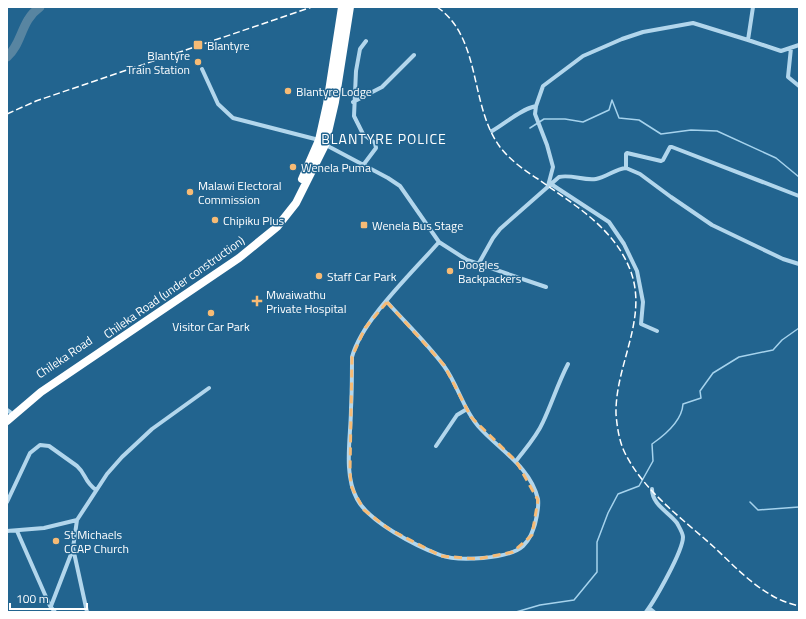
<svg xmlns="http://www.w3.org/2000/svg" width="806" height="619" font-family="'Titillium Web',sans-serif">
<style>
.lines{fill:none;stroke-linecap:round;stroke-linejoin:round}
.stream{stroke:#a6d3ed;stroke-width:1.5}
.river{stroke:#5885a1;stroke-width:9}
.street{stroke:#b2d6ec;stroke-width:4}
.highway{stroke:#fff;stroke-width:8}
.rail{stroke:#fff;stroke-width:1.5;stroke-dasharray:7 3;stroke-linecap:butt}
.marked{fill:none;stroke:#f7bb75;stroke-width:3;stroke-dasharray:8 5;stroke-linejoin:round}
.poi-dot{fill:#f7bb75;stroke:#22648f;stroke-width:1.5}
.labels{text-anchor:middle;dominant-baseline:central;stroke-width:3;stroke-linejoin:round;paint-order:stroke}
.poi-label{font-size:12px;fill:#fff;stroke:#22648f;text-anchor:start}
.street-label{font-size:12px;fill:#fff;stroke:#22648f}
.quarter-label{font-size:14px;letter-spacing:1px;fill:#fff;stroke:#22648f}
</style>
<rect width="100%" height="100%" fill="#22648f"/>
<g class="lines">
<!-- stream -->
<path class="stream" d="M7,60C21,49 14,21 37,7
M530,128L544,119H565L583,122L609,110L612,100L619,118L639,120L661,134L691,130L717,131L776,158L799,177
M750,502L758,510L799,507
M516,612L540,605L574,600L597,572V542L608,513L618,494L639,486L653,461L652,444C665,435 682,421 683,404L701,398L700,391L713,373L739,357L773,350L782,340L799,328"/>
<!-- river -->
<path class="river" d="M7,57C23,43 20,21 40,7"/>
<!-- street -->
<path class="street" d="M748,40L781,51L799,45
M791,48L788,77L799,86
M202,69L218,104L233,118L319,140
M353,102L382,87L414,55
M492,131C506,123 521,109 536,106
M324,144L388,178L400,186L439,242L467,260L546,287
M364,164L376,148L375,143L363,134L354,116L356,71L360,49L366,41
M626,168V154L627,153L661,161L663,160L670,147H672L799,196
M551,184L609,222L624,244L637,271L643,302L641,324L657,331
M548,186L553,167L547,145L535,114L536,106L543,86L583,56L622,39L643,32L693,23L748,40L753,7
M479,263L493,238L500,229L559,177C571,174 584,181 596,179C607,177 615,169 626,168L640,174L671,197L712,225L783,259L799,264
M387,302C406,323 427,343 444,366C458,385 463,409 478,426C499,450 530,466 538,499C539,507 537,516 535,524C532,533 530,539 523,546C509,559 458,562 440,555C416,546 369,522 357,499C343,473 351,437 351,408C352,391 352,374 352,357C362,320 412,273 439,242
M7,410L10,412
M436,446L457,415L467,409
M516,461C526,448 537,436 543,422C552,403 558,383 568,364
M7,502L30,453L40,445L49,446L77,466C87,475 83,480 96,490
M7,531L44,528L77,520
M17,531L50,606L55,612
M51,606L73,549
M649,608L654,612
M87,612L73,548L77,520L107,474L122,457L152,429L209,388
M646,612C655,600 683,551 683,537C683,533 679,527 677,523C669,512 652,505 652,489"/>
<!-- highway -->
<path class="highway" d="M302,179L319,140L327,104L342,7
M7,421L41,392L239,258L277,227L296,203L325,145L335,102L350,7"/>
<!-- rail -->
<path class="rail" d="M437,7C482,38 469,105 500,147C510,160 524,170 538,179C574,205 615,228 631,272C648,320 615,365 616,414C617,426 619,440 624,451C643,491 683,519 715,548C732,564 750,583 771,595C779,600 790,604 799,606
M7,114L36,101L312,7"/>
</g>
<!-- marked area -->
<path class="marked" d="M387,302L444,365L471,417L516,461L538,500L532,535L513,552L477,559L441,556L389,529L364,510L351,486L350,471L352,357L365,328Z"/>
<!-- markers -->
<g class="poi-dot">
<rect x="193" y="40" width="10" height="10" rx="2"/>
<circle cx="198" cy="62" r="4"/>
<circle cx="288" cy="91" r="4"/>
<circle cx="293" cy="167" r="4"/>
<circle cx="190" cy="192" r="4"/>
<circle cx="215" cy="220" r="4"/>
<rect x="360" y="221" width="8" height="8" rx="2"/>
<circle cx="450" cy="271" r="4"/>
<circle cx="319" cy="276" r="4"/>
<path d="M255 295h4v4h4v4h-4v4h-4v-4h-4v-4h4z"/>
<circle cx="211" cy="313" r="4"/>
<circle cx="56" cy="541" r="4"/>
</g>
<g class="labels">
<!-- poi labels -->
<g class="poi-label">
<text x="207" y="45">Blantyre</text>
<text x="190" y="55" text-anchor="end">Blantyre<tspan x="190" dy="14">Train Station</tspan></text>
<text x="296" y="91">Blantyre Lodge</text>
<text x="301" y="167">Wenela Puma</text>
<text x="198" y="185">Malawi Electoral<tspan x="198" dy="14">Commission</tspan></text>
<text x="223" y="220">Chipiku Plus</text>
<text x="372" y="225">Wenela Bus Stage</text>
<text x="458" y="264">Doogles<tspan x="458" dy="14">Backpackers</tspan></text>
<text x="327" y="276">Staff Car Park</text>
<text x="266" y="294">Mwaiwathu<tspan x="266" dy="14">Private Hospital</tspan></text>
<text x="211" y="326" text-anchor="middle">Visitor Car Park</text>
<text x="64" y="534">St Michaels<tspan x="64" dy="14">CCAP Church</tspan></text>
</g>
<!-- street labels -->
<g class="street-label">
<text transform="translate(174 287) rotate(-35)">Chileka Road (under construction)</text>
<text transform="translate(64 357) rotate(-34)">Chileka Road</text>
</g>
<!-- quarter labels -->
<g class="quarter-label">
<text x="384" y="138">BLANTYRE POLICE</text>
</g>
</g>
<!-- border -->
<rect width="806" height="619" fill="none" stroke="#ffffff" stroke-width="16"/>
<!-- scale -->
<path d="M10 603v6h77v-6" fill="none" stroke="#ffffff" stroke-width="2"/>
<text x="16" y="603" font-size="12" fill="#ffffff" stroke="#22648f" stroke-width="3" paint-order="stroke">100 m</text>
</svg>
